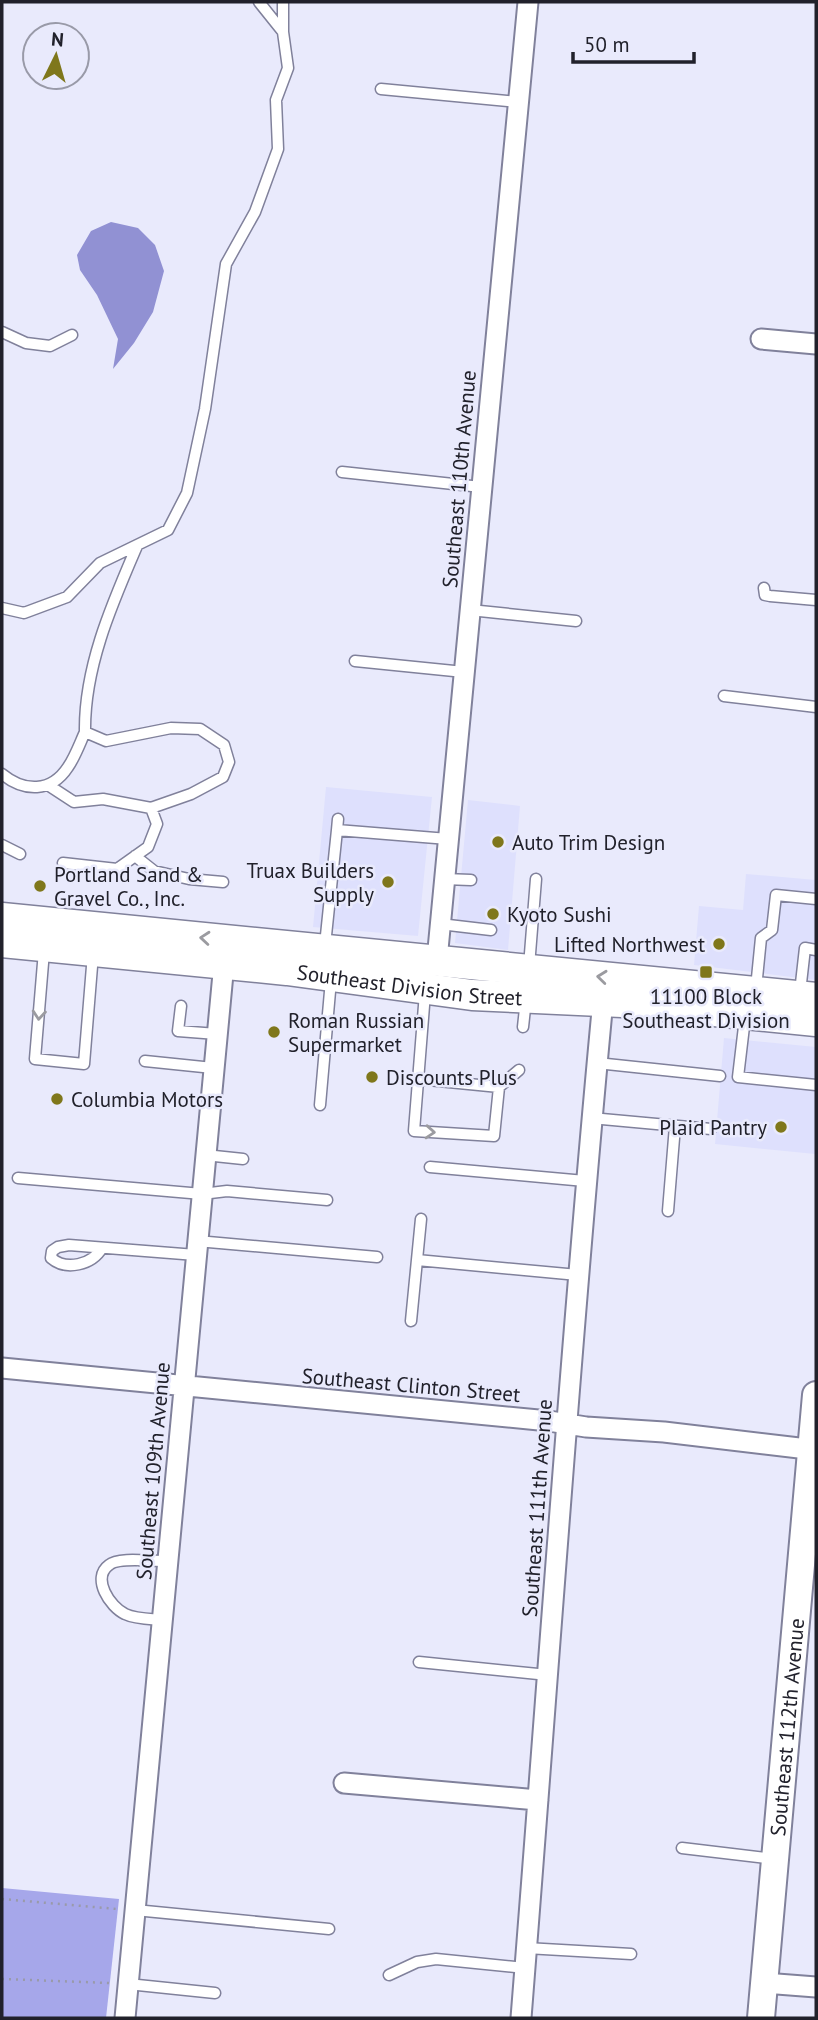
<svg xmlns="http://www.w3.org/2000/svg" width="818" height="2020" font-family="'PT Sans',sans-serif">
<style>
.built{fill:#dee0fd}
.forest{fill:#a6a7ea}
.water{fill:#9191d3}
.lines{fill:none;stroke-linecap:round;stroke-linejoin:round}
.service-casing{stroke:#80819b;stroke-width:13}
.minor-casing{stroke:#80819b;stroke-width:23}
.secondary-casing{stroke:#80819b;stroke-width:30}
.primary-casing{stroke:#80819b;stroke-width:33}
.path{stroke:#999aa9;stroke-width:2.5;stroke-dasharray:2 5;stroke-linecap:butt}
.service{stroke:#fff;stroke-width:10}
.minor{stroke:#fff;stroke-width:19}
.secondary{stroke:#fff;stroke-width:26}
.primary{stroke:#fff;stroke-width:30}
.oneway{stroke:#9b9ba0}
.poi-dot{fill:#7f771b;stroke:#e9eafc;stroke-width:2.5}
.labels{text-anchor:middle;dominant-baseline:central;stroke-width:5;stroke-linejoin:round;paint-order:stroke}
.street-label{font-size:21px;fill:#21212b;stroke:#e9eafc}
.poi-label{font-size:21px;fill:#21212b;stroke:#e9eafc;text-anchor:start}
</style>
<rect width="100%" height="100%" fill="#e9eafc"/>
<!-- built -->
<path class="built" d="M326,787L432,797L418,936L313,927Z
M468,800L520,806L508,950L455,943Z
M746,874L816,880V980L694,965L699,906L743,910Z
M724,1038L816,1047L815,1154L715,1144Z"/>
<!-- forest -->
<path class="forest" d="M2,1888L119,1899L106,2018H2Z"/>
<!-- water -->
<path class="water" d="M111,222L138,228L155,245L164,271L153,312L134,343L113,369L118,339L97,295L80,270L77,255L91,231Z"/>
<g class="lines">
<defs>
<path id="service" d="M283,32V2
M381,89L518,102
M2,332L26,343L50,346L72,335
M342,472L481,487
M137,546C112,604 84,667 85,732L106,741L171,728L200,729L224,745L229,762L223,777L191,794L151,808
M764,588L765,595L770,596L816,600
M2,608L24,613L67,597L100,563L168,530L187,493L205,409L226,264L255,212L278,149L276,100L288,68L283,32L259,2
M470,610L576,621
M355,661L464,672
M724,696L816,707
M2,774C24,792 51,793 68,767C75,757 80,743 85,732
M48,785L74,802L103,799L151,808L157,824L148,847L117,869L63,863
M338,819L337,830L448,839
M2,845L20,854
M135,856L154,871L189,879L223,882
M444,879L471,880
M440,924L491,930
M325,945L337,830
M44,951L35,1059L84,1064L93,954
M529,966L536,879
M756,988L761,938L772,930L776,895L816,899
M800,992L805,948L816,950
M181,1006L178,1031L217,1034
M745,1018L738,1077L816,1085
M523,1027L526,999
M145,1061L213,1068
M597,1063L720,1076
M418,1079L499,1087L494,1136L414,1131L425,993
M499,1087L519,1070
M320,1105L331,980
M591,1118L711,1129
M205,1155L243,1159
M430,1167L585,1181
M18,1178L202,1194L227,1191L327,1200
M668,1211L675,1126
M197,1241L377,1257
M102,1248C92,1265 66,1271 51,1258L52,1251L58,1247L69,1245L196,1255
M417,1260L578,1275
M411,1321L421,1219
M162,1620C151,1619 135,1619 125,1614C110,1607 91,1578 109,1565C119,1556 154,1562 168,1561
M419,1662L548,1675
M682,1848L775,1859
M135,1910L329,1929
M526,1948L631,1954
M389,1975L417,1962L436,1959L525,1968
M128,1984L215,1993"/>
<path id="minor" d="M761,339L816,344
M437,960L528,2
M2,1368L549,1421L586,1427L664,1432L816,1450
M344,1783L538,1800
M764,1983L816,1987
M125,2018L224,963
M521,2018C548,1679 571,1339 603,1000"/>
<g id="secondary">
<path id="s1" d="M761,2018L816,1395"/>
</g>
<g id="primary">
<path d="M2,918L816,998"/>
<path id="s2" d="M2,942L287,970L472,995L622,1002L816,1021"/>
</g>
</defs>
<!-- service casing -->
<use href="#service" class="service-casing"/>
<!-- minor casing -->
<use href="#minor" class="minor-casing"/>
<!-- secondary casing -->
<use href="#secondary" class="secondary-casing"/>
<!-- primary casing -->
<use href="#primary" class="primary-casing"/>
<!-- path -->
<path class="path" d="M2,1899L117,1909
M2,1979L110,1983"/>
<!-- service -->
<use href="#service" class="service"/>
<!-- minor -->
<use href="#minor" class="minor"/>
<!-- secondary -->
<use href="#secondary" class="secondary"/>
<!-- primary -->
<use href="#primary" class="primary"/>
</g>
<!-- one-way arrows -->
<defs><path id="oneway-chevron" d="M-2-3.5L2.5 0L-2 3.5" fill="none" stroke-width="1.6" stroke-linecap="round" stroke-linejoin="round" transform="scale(1.75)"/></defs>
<g class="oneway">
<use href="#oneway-chevron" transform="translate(205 938) rotate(-175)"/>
<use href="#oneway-chevron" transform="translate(602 977) rotate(-174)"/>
<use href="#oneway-chevron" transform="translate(39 1015) rotate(95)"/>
<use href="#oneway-chevron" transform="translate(430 1132) rotate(4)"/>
</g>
<!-- markers -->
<g class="poi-dot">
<circle cx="498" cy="842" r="7"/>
<circle cx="388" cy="882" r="7"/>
<circle cx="40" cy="886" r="7"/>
<circle cx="493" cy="914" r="7"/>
<circle cx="719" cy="944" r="7"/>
<rect x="699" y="965" width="14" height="14" rx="3.5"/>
<circle cx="274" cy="1032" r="7"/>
<circle cx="372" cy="1077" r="7"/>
<circle cx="57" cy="1099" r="7"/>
<circle cx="781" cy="1127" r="7"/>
</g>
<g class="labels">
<!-- street labels -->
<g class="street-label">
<text transform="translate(459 479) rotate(-85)">Southeast 110th Avenue</text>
<text stroke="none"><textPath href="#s2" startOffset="410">Southeast Division Street</textPath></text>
<text transform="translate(411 1385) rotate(5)">Southeast Clinton Street</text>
<text transform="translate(153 1471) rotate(-85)">Southeast 109th Avenue</text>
<text transform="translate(537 1508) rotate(-86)">Southeast 111th Avenue</text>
<text stroke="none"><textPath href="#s1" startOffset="292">Southeast 112th Avenue</textPath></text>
</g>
<!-- poi labels -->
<g class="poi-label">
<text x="512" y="842">Auto Trim Design</text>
<text x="374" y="870" text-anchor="end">Truax Builders<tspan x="374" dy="24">Supply</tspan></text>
<text x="54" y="874">Portland Sand &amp;<tspan x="54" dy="24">Gravel Co., Inc.</tspan></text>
<text x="507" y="914">Kyoto Sushi</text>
<text x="705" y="944" text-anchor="end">Lifted Northwest</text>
<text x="706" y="996" text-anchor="middle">11100 Block<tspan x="706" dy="24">Southeast Division</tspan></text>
<text x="288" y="1020">Roman Russian<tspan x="288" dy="24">Supermarket</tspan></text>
<text x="386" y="1077">Discounts Plus</text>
<text x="71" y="1099">Columbia Motors</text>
<text x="767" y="1127" text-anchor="end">Plaid Pantry</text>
</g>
</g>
<!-- border -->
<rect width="818" height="2020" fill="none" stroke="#21212b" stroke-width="7"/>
<!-- north arrow -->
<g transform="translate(56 56) rotate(5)"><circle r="33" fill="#e9eafc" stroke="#999aa8" stroke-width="2"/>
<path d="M0-5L12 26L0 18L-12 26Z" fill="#7f771b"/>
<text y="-10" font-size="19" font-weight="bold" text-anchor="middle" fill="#21212b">N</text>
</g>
<!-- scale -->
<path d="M573 52v10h121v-10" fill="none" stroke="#21212b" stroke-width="3.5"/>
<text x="584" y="52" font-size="21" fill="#21212b" stroke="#e9eafc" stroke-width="5" paint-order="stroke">50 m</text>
</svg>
